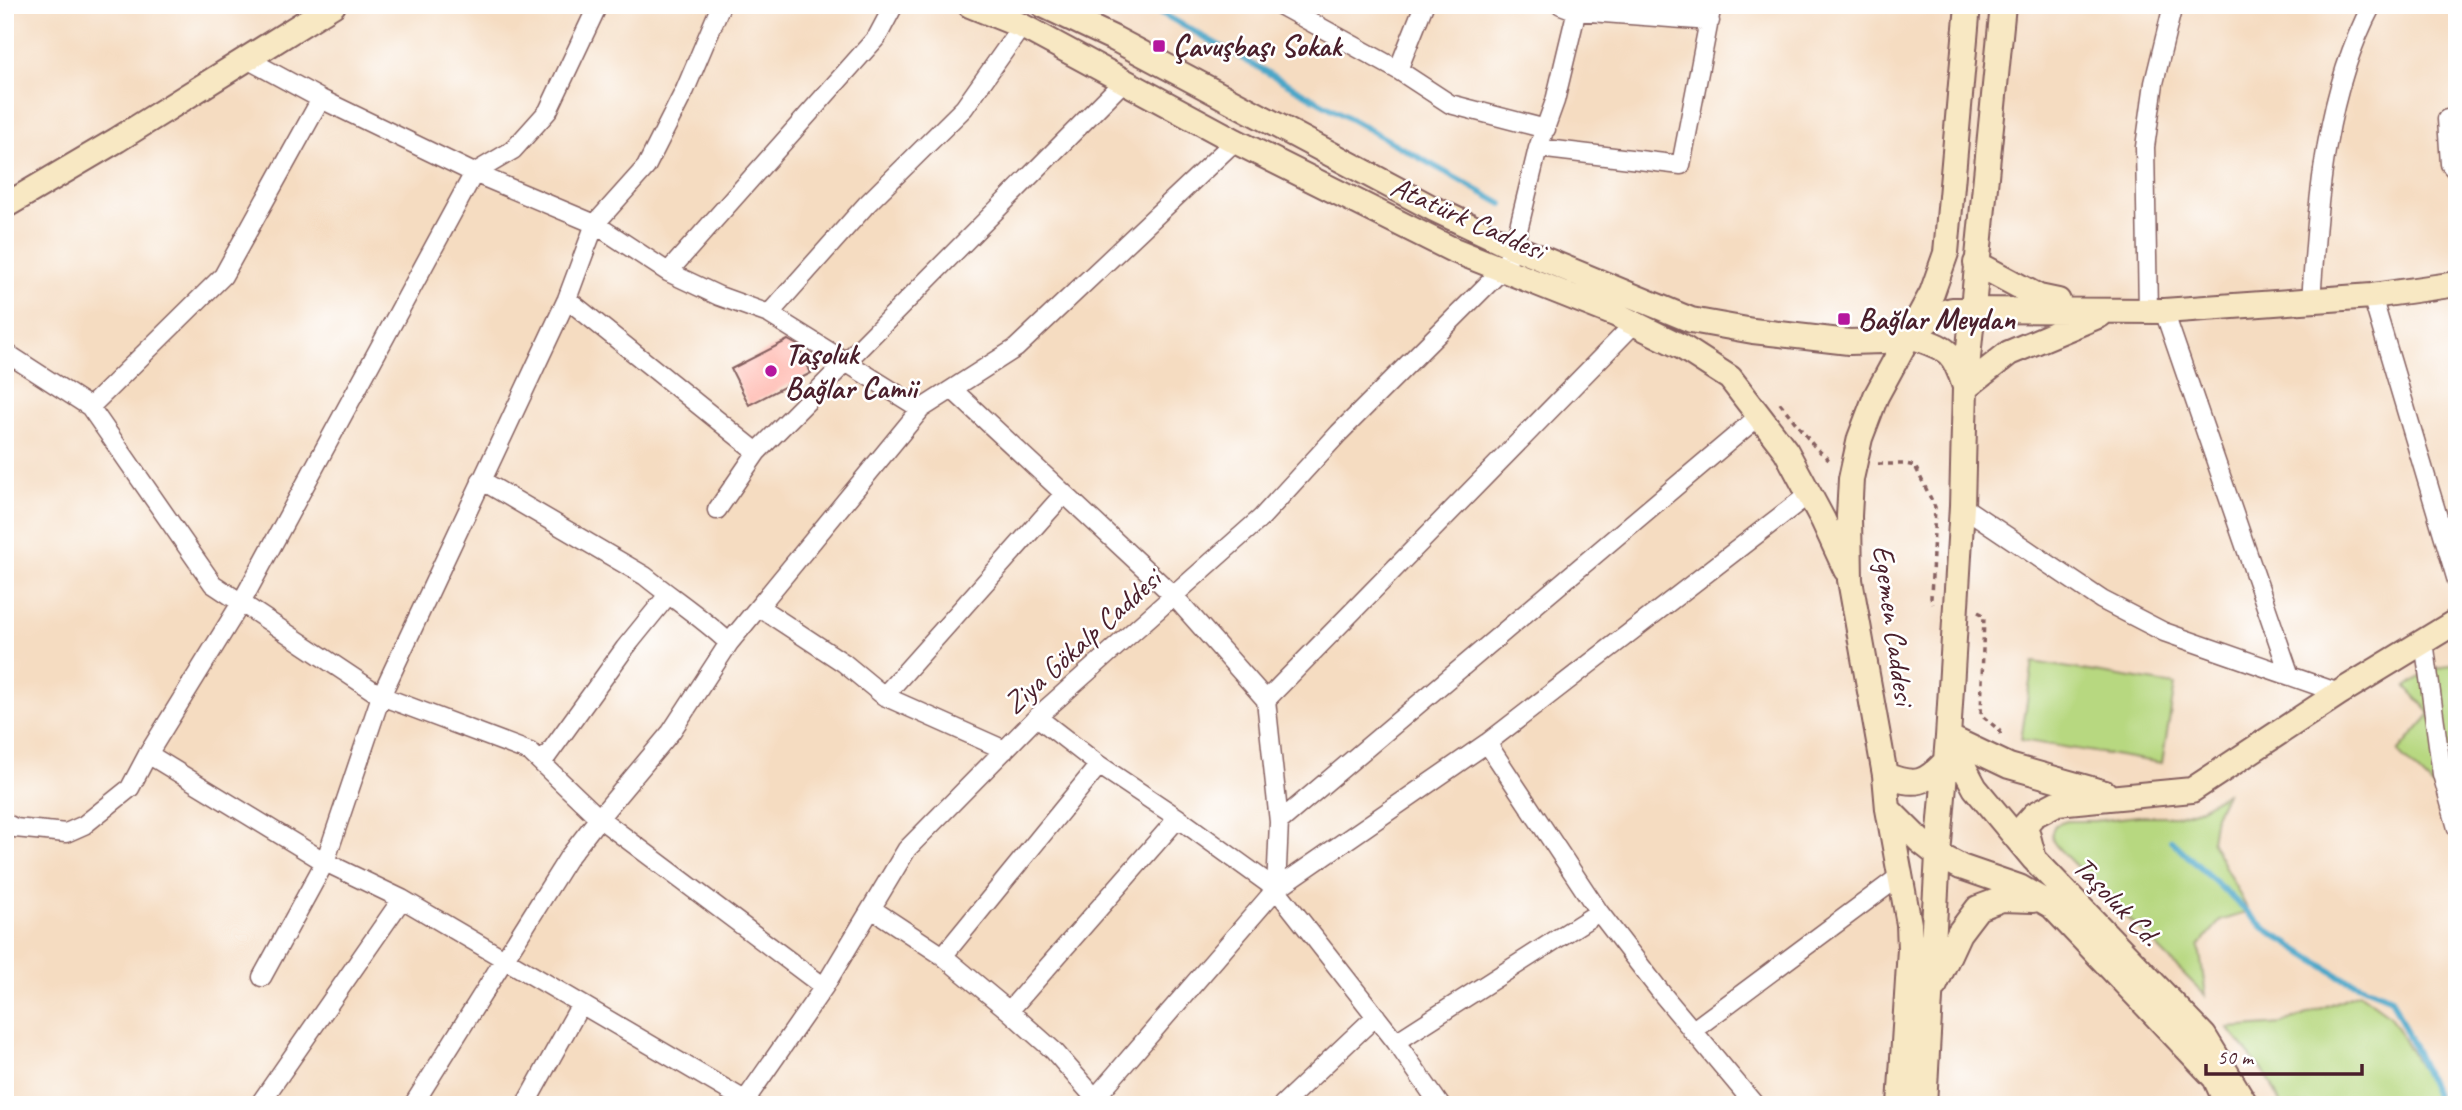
<svg xmlns="http://www.w3.org/2000/svg" width="2462" height="1110" font-family="Caveat,sans-serif">
<style>
.green{fill:#b7d880;stroke:#807c56;stroke-width:2}
.lines{fill:none;stroke-linecap:round;stroke-linejoin:round}
.stream{stroke:#4aa6c8;stroke-width:6}
.building{fill:#fea599}
.street-casing{stroke:#866160;stroke-width:21}
.secondary-casing{stroke:#866160;stroke-width:28}
.path{stroke:#866160;stroke-width:3.5;stroke-dasharray:5 5;stroke-linecap:butt}
.street{stroke:#fff;stroke-width:18}
.secondary{stroke:#f8e8c3;stroke-width:24}
.poi-dot{fill:#b5179e;stroke:#fff;stroke-width:2.5}
.labels{text-anchor:middle;dominant-baseline:central;stroke-width:5;stroke-linejoin:round;paint-order:stroke}
.poi-label{font-size:30px;font-weight:bold;fill:#4a1f2b;stroke:#fff;text-anchor:start}
.street-label{font-size:30px;fill:#4a1f2b;stroke:#fff}
</style>
<rect width="100%" height="100%" fill="#fff"/>
<filter id="ink" filterUnits="userSpaceOnUse"><feTurbulence type="fractalNoise" baseFrequency=".0143" numOctaves="2"/><feDisplacementMap in="SourceGraphic" scale="14" xChannelSelector="R" yChannelSelector="G"/><feConvolveMatrix kernelMatrix="1 2 1 2 8 2 1 2 1" color-interpolation-filters="sRGB"/></filter>
<filter id="wash" filterUnits="userSpaceOnUse"><feTurbulence type="fractalNoise" baseFrequency=".00686" numOctaves="4" result="noise"/><feDisplacementMap in="SourceGraphic" scale="28" xChannelSelector="R" yChannelSelector="G"/><feGaussianBlur stdDeviation="1.57" result="paint"/><feColorMatrix in="noise" values="0 0 0 0 0 0 0 0 0 0 0 0 0 0 0 0 0 1.4 0 .05"/><feComposite in="paint" operator="in"/></filter>
<g filter="url(#wash)">
<rect width="100%" height="100%" fill="#f5dcc1"/>
<!-- green -->
<path class="green" d="M2033,662L2175,685L2162,763L2021,740Z
M2457,662V803L2445,799L2398,752L2431,714L2406,687L2426,673Z
M2226,793L2215,815L2211,841L2249,912L2220,921L2199,946L2206,996L2062,852C2053,843 2048,837 2055,825L2067,821H2094L2138,816H2176L2201,808Z
M2359,993L2389,1015L2443,1105H2281L2269,1079L2228,1028L2282,1024Z"/>
<g class="lines">
<!-- stream -->
<path class="stream" d="M1147,5L1502,204
M2171,840L2264,928L2339,976L2391,998L2440,1105"/>
</g>
<g id="blocks">
<!-- building -->
<path class="building" d="M788,340L797,345L811,373L749,405L731,369Z"/>
</g>
</g>
<g filter="url(#ink)">
<use href="#blocks" fill-opacity="0" stroke="#866160" stroke-width="2"/>
<g class="lines">
<defs>
<path id="street" d="M1280,5L1398,70L1450,104L1546,129
M1561,5L1577,11L1710,21
M247,59L321,99L474,173L595,224L668,272L719,296L769,314L921,409
M1398,70L1424,5
M2447,119L2450,164L2457,172
M1538,148L1681,165L1712,5
M668,272L877,37L894,5
M2372,296L2457,581
M567,299L757,452
M2311,301C2318,202 2324,95 2372,5
M2148,311L2145,147L2154,83L2173,5
M2164,311L2290,676
M769,314L866,205L964,108L1022,26
M5,352L90,407L213,584L381,696L530,752L599,818L824,987
M953,390L1174,596L1266,700L1279,822L1276,889
M90,407L223,276L321,99
M481,480L645,576C673,599 703,618 729,643
M1962,506L2102,600L2164,632L2339,693
M717,510L757,452L1124,81
M759,607L844,663L884,696L1005,750
M2424,641L2442,774L2457,828
M884,696L1064,494
M1266,700L1633,325
M1037,717L1099,765L1178,818L1276,889L1396,1042L1440,1105
M1487,743L1599,912
M148,754L325,862L402,899L753,1105
M542,763L625,648L668,595
M1279,822L1759,416
M5,823L15,828L66,833L84,825L130,788L148,754L241,603L474,173L513,150L548,111L598,5
M872,909L943,956L1009,1011L1054,1051L1095,1098
M943,956L1099,765
M262,977L325,862L381,696L567,299L595,224L646,167L685,90L721,5
M1009,1011L1178,818
M1692,1031L1900,876
M1396,1042L1599,912L1663,995L1755,1105
M259,1105L402,899
M413,1105L568,858L599,818L671,732L729,643L921,409L1016,348L1235,141
M525,1105L581,1004
M742,1105L824,987L907,849L1037,717L1261,518L1339,433L1502,270L1514,247L1538,148L1555,101L1578,5
M1089,1105L1276,889L1487,743L1809,494
M1282,1105L1376,1016"/>
<path id="secondary" d="M970,5L1022,26L1235,141L1451,249L1615,314L1682,347L1730,378L1786,451L1823,520L1846,570
M1043,5L1115,39L1434,209L1514,247L1691,320L1753,331L1849,342L1882,341L1909,335L1937,314L1952,310L2164,311L2372,296L2457,284
M5,206L117,140L333,5
M1976,263L2039,297L2058,301
M1909,335C1944,349 1952,346 1964,384
M1965,388L2009,353L2100,315
M1948,737L2009,766L2105,793
M1950,741L1975,788L2034,859L2204,1036L2246,1105
M1885,775C1916,787 1925,784 1947,760
M1888,809L1920,841L1938,855L1961,867L2019,887L2052,906L2215,1078L2221,1091
M2034,859L2025,825L2034,815L2057,803L2192,790L2339,693L2457,621
M1935,985L1959,933L1978,908L2002,899L2033,900
M1900,1105L1910,949L1909,924L1888,809L1885,775L1850,580L1849,516L1851,479L1860,438L1876,396L1932,293L1946,253L1968,5
M1924,1105L1938,855L1948,737L1962,506L1965,388L2003,5"/>
</defs>
<!-- street casing -->
<use href="#street" class="street-casing"/>
<!-- secondary casing -->
<use href="#secondary" class="secondary-casing"/>
<!-- path -->
<path class="path" d="M1780,403L1814,446L1832,463
M1878,464H1906L1915,466L1935,507L1931,598L1933,604
M1978,612L1984,615L1981,715L1999,730L2003,737"/>
<!-- street -->
<use href="#street" class="street"/>
<!-- secondary -->
<use href="#secondary" class="secondary"/>
</g>
</g>
<!-- markers -->
<g class="poi-dot">
<rect x="1152" y="39" width="14" height="14" rx="3.5"/>
<rect x="1837" y="312" width="14" height="14" rx="3.5"/>
<circle cx="771" cy="371" r="7"/>
</g>
<g class="labels">
<!-- poi labels -->
<g class="poi-label">
<text x="1173" y="46">Çavuşbaşı Sokak</text>
<text x="1858" y="319">Bağlar Meydan</text>
<text x="785" y="354">Taşoluk<tspan x="785" dy="34">Bağlar Camii</tspan></text>
</g>
<!-- street labels -->
<g class="street-label">
<text transform="translate(1468 218) rotate(24)">Atatürk Caddesi</text>
<text transform="translate(1894 625) rotate(82)">Egemen Caddesi</text>
<text transform="translate(1082 641) rotate(-42)">Ziya Gökalp Caddesi</text>
<text transform="translate(2117 901) rotate(46)">Taşoluk Cd.</text>
</g>
</g>
<!-- margin -->
<rect width="2462" height="1110" fill="none" stroke="#fff" stroke-width="28"/>
<!-- scale -->
<path d="M2206 1064v10h156v-10" fill="none" stroke="#4a1f2b" stroke-width="3.5"/>
<text x="2217" y="1064" font-size="21" fill="#4a1f2b" stroke="#ffffff" stroke-width="5" paint-order="stroke">50 m</text>
</svg>
